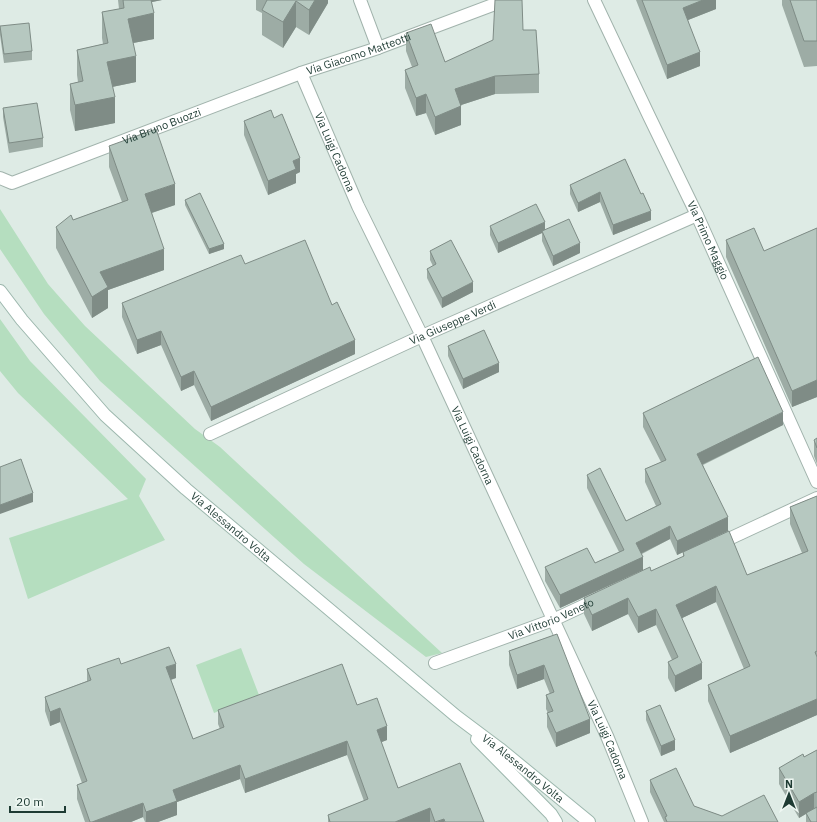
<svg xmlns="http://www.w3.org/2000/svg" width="817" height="822" font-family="'IBM Plex Sans',sans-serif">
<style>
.green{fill:#b5debf}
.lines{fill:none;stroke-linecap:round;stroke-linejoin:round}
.street-casing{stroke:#a1b3ac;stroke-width:14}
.secondary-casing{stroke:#9cb7ad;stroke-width:14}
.street{stroke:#fff;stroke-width:12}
.secondary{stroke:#fff;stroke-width:12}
.wall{fill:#9daca5}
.shaded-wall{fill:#7f8c86}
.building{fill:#b6c8c0;stroke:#7f8c86}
.labels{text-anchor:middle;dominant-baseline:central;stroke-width:3;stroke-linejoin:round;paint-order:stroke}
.street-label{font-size:11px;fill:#1e3b33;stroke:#eef7f2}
</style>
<rect width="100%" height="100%" fill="#deebe5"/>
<!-- green -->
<path class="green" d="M0,209L48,284L85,326L195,429L220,447L442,653L426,657L304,564L100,381L44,314L0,249Z
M0,319L30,361L146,479L139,496L165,540L28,599L9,538L128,499L18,393L0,371Z
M241,648L259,695L214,713L196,665Z"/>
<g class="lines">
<defs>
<g id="street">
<path d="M360,0L378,48"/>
<path id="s1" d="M594,0L649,116L697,215L817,482"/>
<path id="s2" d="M301,73L358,206L422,336L607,736L642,822"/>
<path id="s3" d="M0,178L12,183L301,73L378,48L506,0"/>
<path id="s4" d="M210,434L422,336L697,215"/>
<path d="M718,544L817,498"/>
<path id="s5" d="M435,663L553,620L598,599"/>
</g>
<g id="secondary">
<path id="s6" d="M0,291L22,320L105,415L186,489L456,716L500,749L589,822"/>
<path d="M477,739L551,814L556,822"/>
</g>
</defs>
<!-- street casing -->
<use href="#street" class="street-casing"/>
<!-- secondary casing -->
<use href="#secondary" class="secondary-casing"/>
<!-- street -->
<use href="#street" class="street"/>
<!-- secondary -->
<use href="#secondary" class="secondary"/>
</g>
<!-- wall -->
<path class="wall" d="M118,0H162L152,2L154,39L133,43L136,82L112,87L115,123L75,131L70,110V84L78,82L77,75V50L103,44L102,38V12L119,9Z
M256,0H328V3L309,35L296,27L283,48L262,35V13L256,10Z
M636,0H716V9L688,20L700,66L667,79Z
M782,0H817V66L804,67L782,5Z
M0,26L32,51V60L4,63L0,35Z
M523,30L539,74V93L495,94L461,105V125L435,135L426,113L416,116L405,88V70L412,67L406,51V33L445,62Z
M3,108L43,138V147L9,153L3,117Z
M274,118L300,172L296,174V183L268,195L244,135V121Z
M109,146L175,205L152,213L164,270L108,290V308L92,318L56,248V227L73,220L122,202L109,167Z
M625,159L651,220L613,235L600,202L578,212L570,194V185Z
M185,200L224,249L209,254L185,205Z
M490,226L545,230L580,253L553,266L542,241V233L498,253L490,235Z
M817,228V397L792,407L726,257V240L764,251Z
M430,251L473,292L442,308L427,278V269L433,266L430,260Z
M245,264L332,305L355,354L211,421L194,385L181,391L161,345L137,354L122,317V303Z
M448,346L499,372L463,389L448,356Z
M643,413L783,425L703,465L728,531L677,555L670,539L642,554L643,570L560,608L545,581V567L595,563L619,552L587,488V475L626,521L656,506L645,482V469L661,462L643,427Z
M817,438V464L814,456V440Z
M817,496V715L730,753L708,701V685L744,669L716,602L682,618L702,679L675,692L668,678V662L672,660L656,625L638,633L628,614L592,631L584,614V598L651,571L683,557V552L747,575L802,553L790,524V507Z
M557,634L590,733L556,747L547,727V713H548L546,709V695L550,694L544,679L517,689L509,665V651Z
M121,664L176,678L171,680L193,739L220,729L218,724V710L357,705L387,740L381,742L398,788L484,822H328V815L364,801L347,755L245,793L240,779L177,802V815L158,822H145L143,817L131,822H85L77,799V785L82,783L60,722L50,726L45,711V697L87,681V669Z
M646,711L675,750L661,756L646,720Z
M817,750V822H806V814L799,818L779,784V768L804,757Z
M650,780L694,806L722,816L778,822H664L650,792Z"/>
<!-- shaded-wall -->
<path class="shaded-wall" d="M147,0H162L147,3Z
M315,0H328V3L309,35V10Z
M703,0H716V9L683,22V8Z
M296,1V27L283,48V22Z
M154,13V39L128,44V19Z
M700,52V66L667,79V65Z
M136,56V82L107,88V62Z
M495,76V94L455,107V89Z
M426,94V113L416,116V98Z
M115,97V123L75,131V105Z
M461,106V125L435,135V117Z
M300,158V172L296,174V183L268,195V181L293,161Z
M175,184V205L145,215V194Z
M600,192V202L578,212V203Z
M651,211V220L613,235V225Z
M545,222V231H542V233L498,253V243Z
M580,243V253L553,266V256Z
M224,244V249L209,254V249Z
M164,249V270L108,290V308L92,318V297L100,272Z
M473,282V292L442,308V298Z
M161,331V345L137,354V340Z
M355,340V354L211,421V407Z
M499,363V372L463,389V379Z
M194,371V385L181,391V377Z
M817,380V397L792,407V391Z
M783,412V425L697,467V454Z
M33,493V502L0,514V505Z
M728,517V531L677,555V541Z
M670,526V539L636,556V543Z
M643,557V570L560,608V595Z
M716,586V602L676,621V605Z
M628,598V614L592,631V615Z
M656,609V625L638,633V617Z
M702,663V679L675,692V676Z
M176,664V678L166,681V667Z
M544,665V679L517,689V675Z
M817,699V715L730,753V736Z
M60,708V722L50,726V712Z
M590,719V733L556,747V733Z
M387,726V740L377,744V730Z
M675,740V750L661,756V746Z
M347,741V755L245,793V779Z
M240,765V779L177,802V815L158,822H146V812L173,790Z
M814,793V809L799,818V802Z
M143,803V817L131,822H92Z
M430,808V822H395Z
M444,819V822H437Z"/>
<!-- building -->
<path class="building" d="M123,0H151L154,13L128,19L136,56L107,62L115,97L75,105L70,84L83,81L77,50L108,43L102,12L124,8Z
M267,0H315L309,10L296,1L283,22L262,10Z
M495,0H522L523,30H536L539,74L495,76L455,89L461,106L435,117L426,94L416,98L405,70L418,65L406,33L431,24L445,62L493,40Z
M642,0H703L683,8L700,52L667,65Z
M790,0H817V41H804Z
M29,23L32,51L4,54L0,26Z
M37,103L43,138L9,143L3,108Z
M271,110L274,118L282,114L300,158L293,161L296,169L268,181L244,121Z
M156,129L175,184L145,194L164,249L100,272L108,287L92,297L56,227L71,215L73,220L128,200L109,146Z
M625,159L641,194L643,193L651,211L613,225L600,192L578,203L570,185Z
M200,193L224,244L209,249L185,200Z
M536,204L545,222L498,243L490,226Z
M569,219L580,243L553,256L542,231Z
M754,228L764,251L817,228V380L792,391L726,240Z
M305,240L332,305L337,302L355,340L211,407L194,371L181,377L161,331L137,340L122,303L241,255L245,264Z
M451,240L473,282L442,298L427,269L436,264L430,251Z
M484,330L499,363L463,379L448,346Z
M758,357L783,412L697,454L728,517L677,541L670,526L636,543L643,557L560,595L545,567L587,548L595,563L624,550L587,475L600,468L626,521L661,504L645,469L666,460L643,413Z
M817,438V448L814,440Z
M21,459L33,493L0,505V467Z
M817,496V651L815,652L817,657V699L730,736L708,685L750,666L716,586L676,605L702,663L675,676L668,662L678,657L656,609L638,617L628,598L592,615L584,598L650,567L651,571L684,556L683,552L729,531L747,575L808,551L790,507Z
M557,634L590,719L556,733L547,713L553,711L546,695L554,692L544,665L517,675L509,651Z
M169,647L176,664L166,667L193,739L224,727L218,710L342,664L357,705L377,698L387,726L377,730L398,788L460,763L484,822H445L444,819L435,822L430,808L395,822H330L328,815L368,799L347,741L245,779L240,765L173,790L177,801L146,812L143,803L92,822H90L77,785L87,781L60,708L50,712L45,697L91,680L87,669L119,658L121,664Z
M660,705L675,740L661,746L646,711Z
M817,750V792L814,793L799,802L779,768L803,754L804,757Z
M676,768L694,806L722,816L764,795L778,822H667L665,817L667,816L650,780Z
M817,807V822H811L806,813Z"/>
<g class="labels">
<!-- street labels -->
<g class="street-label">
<text stroke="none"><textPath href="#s3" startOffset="383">Via Giacomo Matteotti</textPath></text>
<text stroke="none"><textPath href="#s3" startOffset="173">Via Bruno Buozzi</textPath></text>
<text stroke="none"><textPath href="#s2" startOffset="86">Via Luigi Cadorna</textPath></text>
<text stroke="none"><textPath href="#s1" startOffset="266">Via Primo Maggio</textPath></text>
<text stroke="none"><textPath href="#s4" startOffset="267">Via Giuseppe Verdi</textPath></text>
<text stroke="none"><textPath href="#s2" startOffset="410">Via Luigi Cadorna</textPath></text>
<text stroke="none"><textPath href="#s6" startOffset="331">Via Alessandro Volta</textPath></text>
<text stroke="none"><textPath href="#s5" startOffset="124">Via Vittorio Veneto</textPath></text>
<text stroke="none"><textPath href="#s2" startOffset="734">Via Luigi Cadorna</textPath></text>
<text stroke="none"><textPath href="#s6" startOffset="710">Via Alessandro Volta</textPath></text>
</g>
</g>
<!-- north arrow -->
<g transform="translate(789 794)" stroke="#eef7f2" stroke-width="3" paint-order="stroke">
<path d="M0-3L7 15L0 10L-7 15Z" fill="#1e3b33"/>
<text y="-6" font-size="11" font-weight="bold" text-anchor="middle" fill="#1e3b33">N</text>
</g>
<!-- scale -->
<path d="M10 806v6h55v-6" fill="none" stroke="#1e3b33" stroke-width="2"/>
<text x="16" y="806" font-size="12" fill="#1e3b33" stroke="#eef7f2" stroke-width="3" paint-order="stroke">20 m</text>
</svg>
